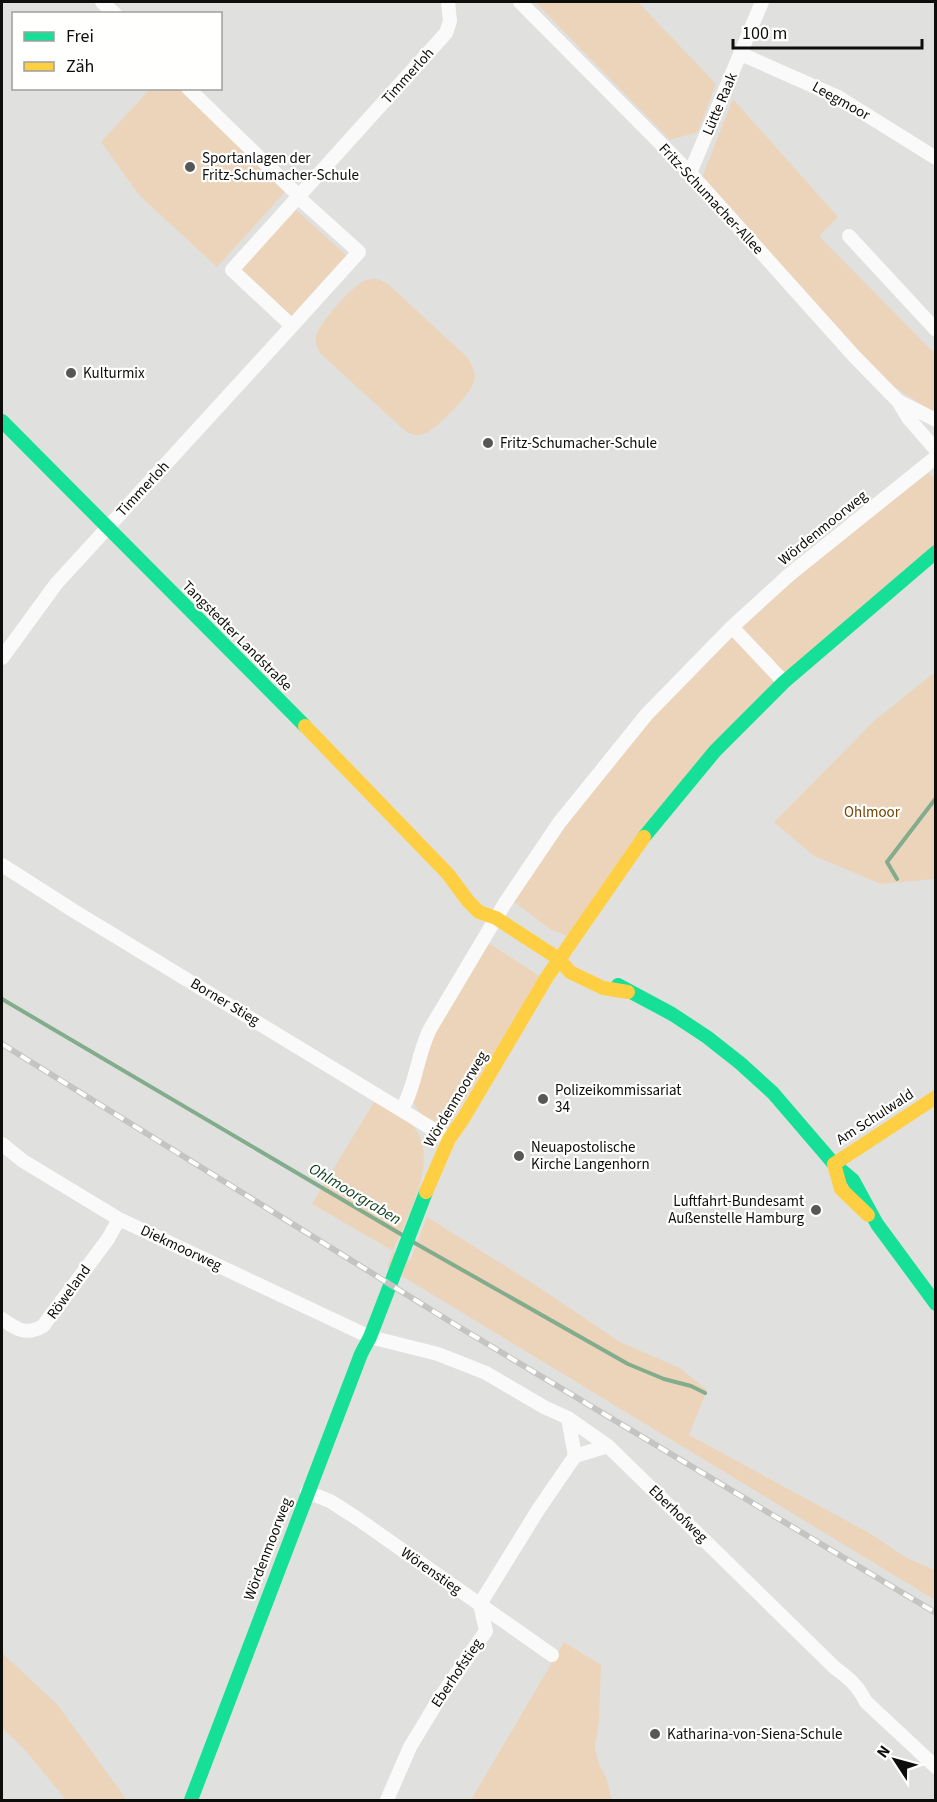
<svg xmlns="http://www.w3.org/2000/svg" width="937" height="1802" font-family="'Source Sans 3',sans-serif">
<style>
.green{fill:#ecd4bb}
.lines{fill:none;stroke-linecap:round;stroke-linejoin:round}
.stream{stroke:#82ac8c;stroke-width:4}
.street{stroke:#fafafa;stroke-width:14}
.fast{stroke:#16e098;stroke-width:14}
.slow{stroke:#ffcf43;stroke-width:14}
.rail-casing{stroke:#c4c4c3;stroke-width:6}
.rail{stroke:#fffffe;stroke-width:4;stroke-dasharray:11;stroke-linecap:butt}
.poi-dot{fill:#575756;stroke:#fffffe;stroke-width:2}
.labels{text-anchor:middle;dominant-baseline:central;stroke-width:4.5;stroke-linejoin:round;paint-order:stroke}
.street-label{font-size:15px;fill:#0d0d0c;stroke:#fffffe}
.poi-label{font-size:15px;fill:#0d0d0c;stroke:#fffffe;text-anchor:start}
.park-label{font-size:15px;fill:#754300;stroke:#fffffe}
.water-label{font-size:16px;font-style:italic;fill:#0f3e1f;stroke:#fffffe}
</style>
<rect width="100%" height="100%" fill="#e0e1df"/>
<!-- green -->
<path class="green" d="M535,2H638L716,84L698,132L670,140Z
M150,89H180L286,191L217,267L139,195L101,142Z
M733,99L838,217L819,236L935,354V411L928,409L890,384L844,336L702,177Z
M293,207L347,256L292,317L239,268Z
M378,279L388,284L466,356C472,364 477,372 474,382C471,393 437,429 426,433C418,437 411,435 404,430L322,355C318,350 315,344 316,337C318,324 352,286 364,281C369,279 374,279 378,279Z
M928,473L935,478L936,544L791,668L567,936L550,929L513,901L592,789L649,720L747,621L825,553Z
M935,672V879L881,884L814,856L774,822L875,720Z
M487,942L541,977L448,1126H443C429,1121 413,1112 413,1097L428,1043Z
M374,1102C386,1109 401,1114 411,1124C443,1155 407,1217 393,1251L410,1261L427,1217L537,1286L620,1342L680,1368L707,1390L689,1435L871,1534L907,1558L935,1570V1600L387,1267L393,1251L312,1204Z
M564,1642L601,1665L599,1721L595,1748L599,1764L606,1777L612,1800H471Z
M2,1653L58,1705L124,1796L125,1800H66L26,1751L2,1728Z"/>
<g class="lines">
<!-- stream -->
<path class="stream" d="M897,879L887,862L936,798
M2,999L404,1236
M413,1242L628,1364L664,1379L691,1386L705,1393"/>
<!-- street -->
<path class="street" d="M102,2L115,14
M520,2L690,173L854,356L898,401L909,419L936,450
M741,54L838,97L936,158
M188,88L299,196
M690,173L762,2
M849,236L936,330
M292,326L359,252L298,197
M898,401L936,420
M732,627L784,682
M2,658L56,584L292,326L232,270L446,33L450,21L448,2
M2,865L74,911L449,1139
M402,1109C416,1085 417,1055 430,1029L505,903L559,823L647,714L732,627L789,575L936,457
M2,1144L23,1161L119,1219L370,1337L438,1354L486,1373L544,1407L568,1418L608,1446L835,1668C849,1678 858,1686 866,1702L936,1767
M2,1319C16,1329 26,1336 43,1326L108,1239L119,1219
M568,1418L575,1456
M307,1492L330,1501L358,1519L552,1655
M387,1800L410,1747L439,1699L486,1631L480,1604L538,1510L575,1456L608,1446"/>
<!-- fast -->
<path class="fast" d="M2,421L305,726
M644,837L715,751L784,682L936,552
M618,985L672,1014L707,1037L740,1063L773,1093L834,1164L853,1180L877,1224L936,1304
M191,1800L361,1354L370,1337L426,1192"/>
<!-- slow -->
<path class="slow" d="M305,726L448,874L468,901L479,912L496,918L559,959L570,972L603,988L628,992
M834,1164L936,1097
M834,1164L841,1189L868,1215
M426,1192L449,1139L463,1119L547,977L644,837"/>
<defs>
<path id="rail" d="M2,1044L454,1324L936,1613"/>
</defs>
<!-- rail casing -->
<use href="#rail" class="rail-casing"/>
<!-- rail -->
<use href="#rail" class="rail"/>
</g>
<!-- markers -->
<g class="poi-dot">
<circle cx="190" cy="167" r="6"/>
<circle cx="71" cy="373" r="6"/>
<circle cx="488" cy="443" r="6"/>
<circle cx="543" cy="1099" r="6"/>
<circle cx="519" cy="1156" r="6"/>
<circle cx="816" cy="1210" r="6"/>
<circle cx="655" cy="1734" r="6"/>
</g>
<g class="labels">
<!-- street labels -->
<g class="street-label">
<text transform="translate(408 76) rotate(-48)">Timmerloh</text>
<text transform="translate(841 101) rotate(29)">Leegmoor</text>
<text transform="translate(720 104) rotate(-67)">Lütte Raak</text>
<text transform="translate(711 199) rotate(47)">Fritz-Schumacher-Allee</text>
<text transform="translate(143 489) rotate(-47)">Timmerloh</text>
<text transform="translate(823 528) rotate(-39)">Wördenmoorweg</text>
<text transform="translate(237 636) rotate(45)">Tangstedter Landstraße</text>
<text transform="translate(225 1002) rotate(31)">Borner Stieg</text>
<text transform="translate(456 1099) rotate(-59)">Wördenmoorweg</text>
<text transform="translate(875 1117) rotate(-33)">Am Schulwald</text>
<text transform="translate(181 1248) rotate(25)">Diekmoorweg</text>
<text transform="translate(69 1292) rotate(-54)">Röweland</text>
<text transform="translate(678 1514) rotate(44)">Eberhofweg</text>
<text transform="translate(268 1549) rotate(-69)">Wördenmoorweg</text>
<text transform="translate(431 1571) rotate(35)">Wörenstieg</text>
<text transform="translate(457 1673) rotate(-56)">Eberhofstieg</text>
</g>
<!-- poi labels -->
<g class="poi-label">
<text x="202" y="158">Sportanlagen der<tspan x="202" dy="17">Fritz-Schumacher-Schule</tspan></text>
<text x="83" y="373">Kulturmix</text>
<text x="500" y="443">Fritz-Schumacher-Schule</text>
<text x="555" y="1090">Polizeikommissariat<tspan x="555" dy="17">34</tspan></text>
<text x="531" y="1147">Neuapostolische<tspan x="531" dy="17">Kirche Langenhorn</tspan></text>
<text x="804" y="1201" text-anchor="end">Luftfahrt-Bundesamt<tspan x="804" dy="17">Außenstelle Hamburg</tspan></text>
<text x="667" y="1734">Katharina-von-Siena-Schule</text>
</g>
<!-- park labels -->
<g class="park-label">
<text x="872" y="812">Ohlmoor</text>
</g>
<!-- water labels -->
<g class="water-label">
<text transform="translate(355 1194) rotate(31)">Ohlmoorgraben</text>
</g>
</g>
<!-- border -->
<rect width="937" height="1802" fill="none" stroke="#0d0d0c" stroke-width="6"/>
<!-- legend -->
<rect x="12" y="12" width="210" height="78" fill="#fffffe" stroke="#9e9e9d" stroke-width="1.5"/>
<rect x="24" y="32" width="30" height="9" fill="#16e098" stroke="#9e9e9d" stroke-width="1.5"/>
<text x="66" y="42" font-size="18" fill="#0d0d0c">Frei</text>
<rect x="24" y="62" width="30" height="9" fill="#ffcf43" stroke="#9e9e9d" stroke-width="1.5"/>
<text x="66" y="72" font-size="18" fill="#0d0d0c">Zäh</text>
<!-- north arrow -->
<g transform="translate(895 1760) rotate(306)" stroke="#fffffe" stroke-width="4.5" paint-order="stroke">
<path d="M0-4.5L10 22L0 15L-10 22Z" fill="#0d0d0c"/>
<text y="-9" font-size="16" font-weight="bold" text-anchor="middle" fill="#0d0d0c">N</text>
</g>
<!-- scale -->
<path d="M733 39v9h189v-9" fill="none" stroke="#0d0d0c" stroke-width="3"/>
<text x="742" y="39" font-size="18" fill="#0d0d0c" stroke="#fffffe" stroke-width="4.5" paint-order="stroke">100 m</text>
</svg>
